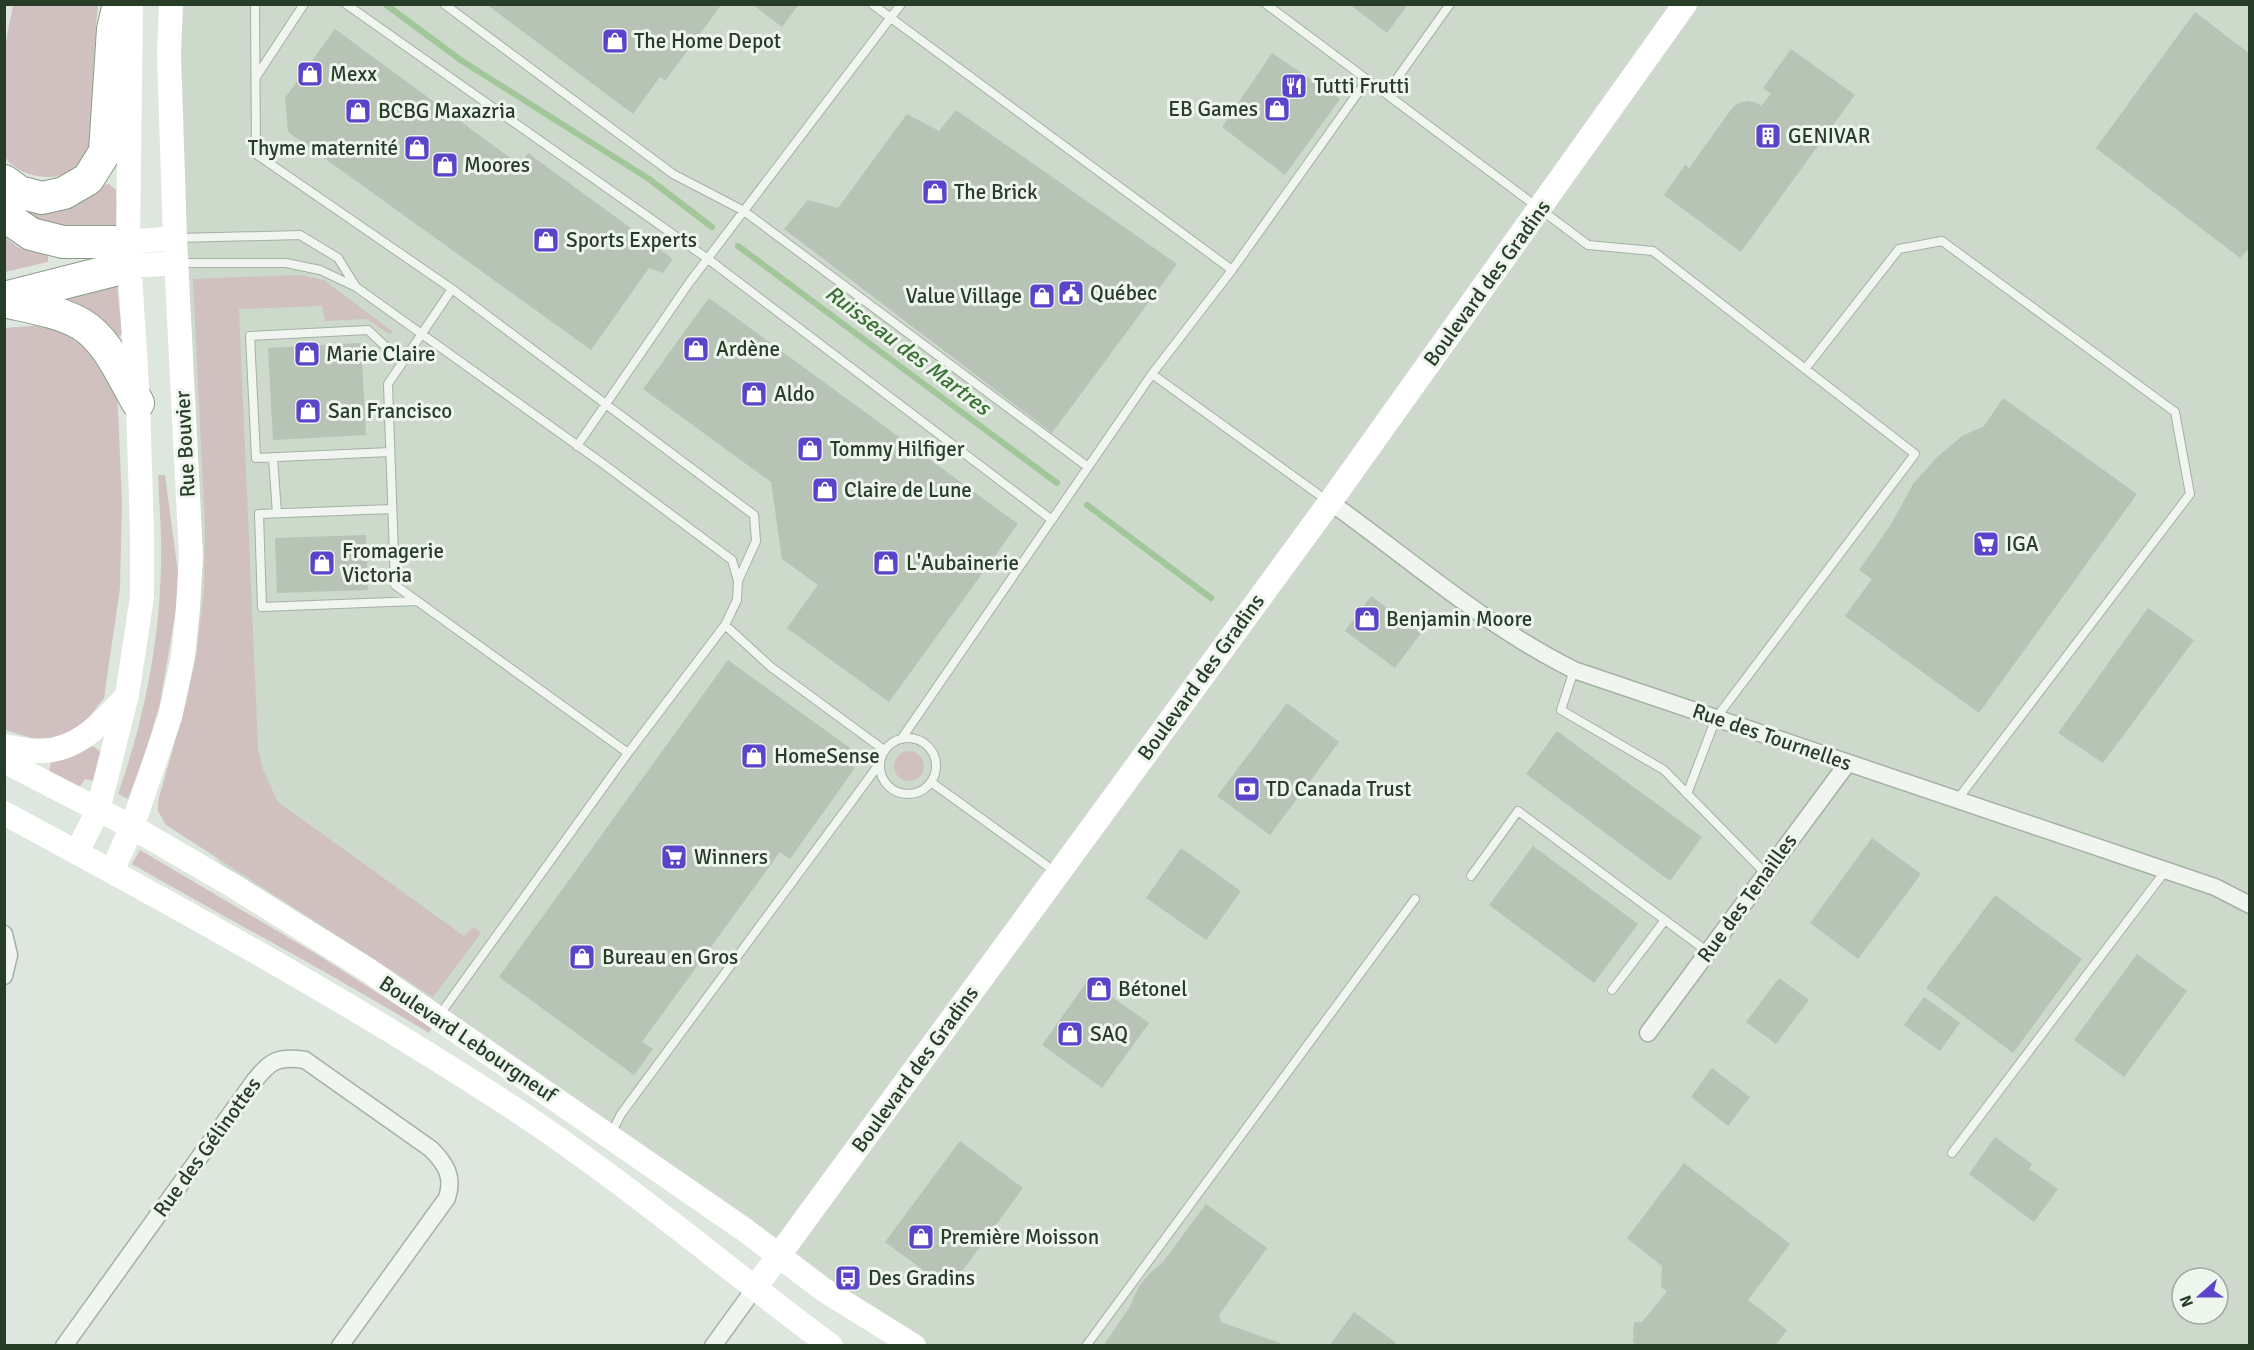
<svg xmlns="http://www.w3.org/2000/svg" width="2254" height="1350" font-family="Signika,sans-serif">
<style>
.built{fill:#ccd9cb;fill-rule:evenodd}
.green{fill:#d0c0bf}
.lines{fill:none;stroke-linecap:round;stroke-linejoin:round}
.stream{stroke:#a0c699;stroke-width:6}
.building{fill:#b6c3b5}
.lane-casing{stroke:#a4b1a3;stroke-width:10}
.street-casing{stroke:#a4b1a3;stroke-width:19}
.highway-casing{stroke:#879d85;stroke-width:34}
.lane{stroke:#f0f5f0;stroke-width:8}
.street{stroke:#f0f5f0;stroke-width:16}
.secondary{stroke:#fff;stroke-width:24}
.highway{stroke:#fff;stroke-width:32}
.labels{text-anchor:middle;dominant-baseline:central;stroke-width:6;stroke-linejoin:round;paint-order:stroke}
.poi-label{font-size:21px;fill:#283d27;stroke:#edf5ed;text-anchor:start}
.street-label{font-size:21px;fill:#283d27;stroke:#edf5ed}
.water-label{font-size:22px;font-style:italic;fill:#3a7033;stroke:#edf5ed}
</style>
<rect width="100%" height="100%" fill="#dee7dd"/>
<!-- built -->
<path class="built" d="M171,5H2249V1345H914L232,885L192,814L178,768L170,717L183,657ZM2182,1278H2218V1314H2182Z"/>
<!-- green -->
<path class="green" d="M13,5H98C94,35 96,67 96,98C96,114 98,133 93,149C88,166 66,177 49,177C31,177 15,171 5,157V47Z
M109,184L116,190L119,230L42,228L30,215L33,211L94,194L103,185Z
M5,237L19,248L48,255V262L5,272Z
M299,275L324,280L393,332L389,334L367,319L325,321L322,306L239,309L258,748L263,770L278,802L464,936L474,927L481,933L433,997L166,825L158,811V801L186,703L197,650L204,590L205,526L193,279Z
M117,285L122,334L117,338L66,304L69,293Z
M42,325L82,339L115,382L118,409L122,502L120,588L104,698L87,720L70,732L50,738H31L5,730V328Z
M158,475H165L179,580L175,616L160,703L144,758L128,799L118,794C144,721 160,640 161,562C162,533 159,504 158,475Z
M93,746L101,752L94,781L85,779L79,788L49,772L51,762L67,758Z
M894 766a15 15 0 1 1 30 0a15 15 0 1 1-30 0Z
M140,850L323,958L432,1028L429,1033C332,974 231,921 132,864Z"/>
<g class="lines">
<!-- stream -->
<path class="stream" d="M385,4L462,61L649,179L712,227
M738,246L1057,483
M1087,505L1211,598"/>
</g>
<!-- building -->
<path class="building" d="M486,4H722L665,81L660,77L633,114Z
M752,4H799L782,27Z
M1349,4H1408L1387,33Z
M2195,12L2250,54V248L2240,258L2096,148Z
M335,29L520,165L528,153L673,259L663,273L649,268L591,350L288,132L285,98Z
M1791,49L1855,95L1741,252L1664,195L1685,165L1689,168L1733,107L1739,103L1748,101L1757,103L1761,106L1771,94L1763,88Z
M1272,53L1340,99L1285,175L1222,127Z
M956,110L1177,264L1052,433L784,229L808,200L838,208L907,114L939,131Z
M709,298L1018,524L889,702L787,628L818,585L782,559L771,482L643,389Z
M361,343L366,435L273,440L268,348Z
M2003,398L2137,494L1979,713L1845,616L1872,579L1859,570L1890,526L1913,484L1938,456L1962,436L1984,426Z
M366,535L368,590L277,593L275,538Z
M1371,596L1421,633L1395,668L1345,631Z
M2148,608L2194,640L2103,763L2058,733Z
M728,660L854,751L846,762L855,768L790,859L780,852L642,1042L653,1049L634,1075L499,977Z
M1287,703L1339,742L1270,835L1217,796Z
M1557,731L1702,837L1670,881L1526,774Z
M1872,838L1921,874L1858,959L1810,923Z
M1533,846L1638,924L1594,983L1489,905Z
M1181,848L1241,891L1206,940L1146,898Z
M1995,895L2082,959L2013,1053L1926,988Z
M2137,954L2187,991L2124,1077L2074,1040Z
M1779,978L1809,1000L1776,1044L1746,1022Z
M1088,980L1149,1023L1102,1088L1042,1045Z
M1924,997L1960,1023L1940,1051L1904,1025Z
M1712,1068L1750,1097L1728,1126L1691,1097Z
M1995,1137L2032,1164L2029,1169L2058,1189L2034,1222L1969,1174Z
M960,1141L1023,1188L949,1289L885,1242Z
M1684,1163L1790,1244L1748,1300L1787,1330L1775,1346H1637L1633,1342L1634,1322H1642L1667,1291L1661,1287L1662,1266L1627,1238Z
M1206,1204L1267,1248L1219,1315L1221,1322L1288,1346H1103L1129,1308L1139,1286L1151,1272L1163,1262Z
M1354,1312L1395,1342V1346H1329Z"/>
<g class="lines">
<defs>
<path id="lane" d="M255,4L256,154L452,289L754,515L756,541L738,581
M346,4L708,259L1052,520
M444,4L673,174L744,211L1088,467
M872,4L1232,270
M1266,4L1588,245L1653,251L1915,454L1716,718L1687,794
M256,77L304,4
M1386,94L1450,4
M178,238L300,235L338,258L356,287L320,270L286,263H180
M356,287L602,463L732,560L738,581L737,600L725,625L628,753L438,1017
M452,289L388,384L395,585L628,753
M1805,369L1899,249L1942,241L2175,412L2190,494L1957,800
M1152,374L1329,502
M577,446L689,283L901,4
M390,452L256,458L250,336L368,330L402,362
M273,458L277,513
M392,509L259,514L262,607L416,601
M725,625L771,667L884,750
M1574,670L1561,710L1664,770L1765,873
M880 766a28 28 0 1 1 56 0a28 28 0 1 1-56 0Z
M902,738L1152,374L1232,270L1367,80
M931,782L1057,873
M1471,876L1518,811L1708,952
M1612,990L1665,920
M611,1134L621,1114L880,763
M1952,1153L2166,870
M1086,1346L1415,899"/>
<path id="street" d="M1330,502C1410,559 1485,626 1574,670L2215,887L2250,905
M4,934L9,955L4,976
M1648,1033L1847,764
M64,1346L255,1080C271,1060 279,1056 305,1060L431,1149C446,1164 454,1177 447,1198L340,1346
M713,1346L755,1288"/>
<path id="highway" d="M4,181L19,192L42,198L64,193L88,179L105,152L113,29L119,4
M4,215L31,234L63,242H128
M4,298L130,266
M4,301C29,307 58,311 81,324C108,340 122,376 138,403"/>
</defs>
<!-- lane casing -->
<use href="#lane" class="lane-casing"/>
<!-- street casing -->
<use href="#street" class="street-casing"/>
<!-- highway casing -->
<use href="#highway" class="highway-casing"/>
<!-- lane -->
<use href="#lane" class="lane"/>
<!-- street -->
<use href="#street" class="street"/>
<!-- secondary -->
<path class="secondary" d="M128,242L175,238
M130,266L177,263
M4,746C16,748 30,752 42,751C79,750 102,722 126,697
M4,761L132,827L232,885L368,970L745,1230L824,1290L914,1346
M4,813C176,906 346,999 510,1106C622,1179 723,1266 831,1346
M77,852L98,810L127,695L142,597V533L138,403L128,242L131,4
M112,871L132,827L170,717L183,657L188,608L191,556L175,238L169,54L171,4
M755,1288L1330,502L1685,4"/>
<!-- highway -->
<use href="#highway" class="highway"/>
</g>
<!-- icons -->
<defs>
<symbol id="shop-square" viewBox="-11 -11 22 22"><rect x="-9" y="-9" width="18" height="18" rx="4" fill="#5b44ca" stroke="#edf5ed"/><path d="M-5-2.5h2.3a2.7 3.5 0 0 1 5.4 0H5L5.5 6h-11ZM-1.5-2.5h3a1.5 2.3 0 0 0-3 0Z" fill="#fff"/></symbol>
<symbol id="restaurant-square" viewBox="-11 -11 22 22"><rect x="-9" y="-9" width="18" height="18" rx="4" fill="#5b44ca" stroke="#edf5ed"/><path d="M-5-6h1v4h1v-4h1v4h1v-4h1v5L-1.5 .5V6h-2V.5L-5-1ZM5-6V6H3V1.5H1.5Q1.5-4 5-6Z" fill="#fff"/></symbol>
<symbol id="building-square" viewBox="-11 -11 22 22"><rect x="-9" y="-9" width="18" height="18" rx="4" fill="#5b44ca" stroke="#edf5ed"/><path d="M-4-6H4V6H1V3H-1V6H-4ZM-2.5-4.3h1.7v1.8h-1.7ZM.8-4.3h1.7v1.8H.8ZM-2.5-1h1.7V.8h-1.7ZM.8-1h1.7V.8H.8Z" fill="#fff"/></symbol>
<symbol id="civic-square" viewBox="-11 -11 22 22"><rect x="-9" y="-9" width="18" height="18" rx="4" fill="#5b44ca" stroke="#edf5ed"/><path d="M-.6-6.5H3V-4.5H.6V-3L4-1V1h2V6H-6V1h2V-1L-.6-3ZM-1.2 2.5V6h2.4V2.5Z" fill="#fff"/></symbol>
<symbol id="supermarket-square" viewBox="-11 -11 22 22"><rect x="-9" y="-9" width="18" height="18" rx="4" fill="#5b44ca" stroke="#edf5ed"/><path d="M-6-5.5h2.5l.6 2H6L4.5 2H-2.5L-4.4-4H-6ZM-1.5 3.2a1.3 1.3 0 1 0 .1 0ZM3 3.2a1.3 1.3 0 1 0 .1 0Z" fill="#fff"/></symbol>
<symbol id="bank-square" viewBox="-11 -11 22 22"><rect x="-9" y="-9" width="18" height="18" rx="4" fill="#5b44ca" stroke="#edf5ed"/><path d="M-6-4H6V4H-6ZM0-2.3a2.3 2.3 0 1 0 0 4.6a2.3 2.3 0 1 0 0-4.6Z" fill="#fff"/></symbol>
<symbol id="bus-square" viewBox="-11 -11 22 22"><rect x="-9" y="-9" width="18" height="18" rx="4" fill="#5b44ca" stroke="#edf5ed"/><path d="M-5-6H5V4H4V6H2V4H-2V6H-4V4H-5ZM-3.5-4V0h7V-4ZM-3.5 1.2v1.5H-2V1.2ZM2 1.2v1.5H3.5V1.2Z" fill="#fff"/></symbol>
</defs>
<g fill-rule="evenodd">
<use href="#shop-square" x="600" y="26" width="30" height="30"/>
<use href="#shop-square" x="295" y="59" width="30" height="30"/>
<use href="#restaurant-square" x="1279" y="71" width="30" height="30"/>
<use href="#shop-square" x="1262" y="94" width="30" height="30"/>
<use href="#shop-square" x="343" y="96" width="30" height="30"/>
<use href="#building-square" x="1753" y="121" width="30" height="30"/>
<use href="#shop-square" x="402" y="133" width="30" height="30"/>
<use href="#shop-square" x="430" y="150" width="30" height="30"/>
<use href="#shop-square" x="920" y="177" width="30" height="30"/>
<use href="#shop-square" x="531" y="225" width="30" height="30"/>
<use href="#civic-square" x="1056" y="278" width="30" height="30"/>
<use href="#shop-square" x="1027" y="281" width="30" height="30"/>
<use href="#shop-square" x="681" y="334" width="30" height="30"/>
<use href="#shop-square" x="292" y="339" width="30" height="30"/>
<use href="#shop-square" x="739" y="379" width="30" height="30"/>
<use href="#shop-square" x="293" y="396" width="30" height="30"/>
<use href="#shop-square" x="795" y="434" width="30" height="30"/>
<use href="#shop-square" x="810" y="475" width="30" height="30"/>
<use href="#supermarket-square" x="1971" y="529" width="30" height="30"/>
<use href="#shop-square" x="307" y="548" width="30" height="30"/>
<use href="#shop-square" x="871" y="548" width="30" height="30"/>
<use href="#shop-square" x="1352" y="604" width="30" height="30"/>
<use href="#shop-square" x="739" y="741" width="30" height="30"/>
<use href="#bank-square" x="1232" y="774" width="30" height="30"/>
<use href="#supermarket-square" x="659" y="842" width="30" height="30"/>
<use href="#shop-square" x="567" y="942" width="30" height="30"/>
<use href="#shop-square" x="1084" y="974" width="30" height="30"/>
<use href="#shop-square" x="1055" y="1019" width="30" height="30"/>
<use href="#shop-square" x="906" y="1222" width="30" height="30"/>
<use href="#bus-square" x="833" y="1263" width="30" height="30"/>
</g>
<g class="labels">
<!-- poi labels -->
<g class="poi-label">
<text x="634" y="41">The Home Depot</text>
<text x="330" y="74">Mexx</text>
<text x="1314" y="86">Tutti Frutti</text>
<text x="1258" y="109" text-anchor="end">EB Games</text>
<text x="378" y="111">BCBG Maxazria</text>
<text x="1788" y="136">GENIVAR</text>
<text x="398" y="148" text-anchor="end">Thyme maternité</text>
<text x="464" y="165">Moores</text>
<text x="954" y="192">The Brick</text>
<text x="566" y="240">Sports Experts</text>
<text x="1090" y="293">Québec</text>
<text x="1022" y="296" text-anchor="end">Value Village</text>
<text x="716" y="349">Ardène</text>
<text x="326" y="354">Marie Claire</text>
<text x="774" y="394">Aldo</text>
<text x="328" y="411">San Francisco</text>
<text x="830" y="449">Tommy Hilfiger</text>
<text x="844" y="490">Claire de Lune</text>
<text x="2006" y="544">IGA</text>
<text x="342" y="551">Fromagerie<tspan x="342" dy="24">Victoria</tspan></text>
<text x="906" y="563">L'Aubainerie</text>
<text x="1386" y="619">Benjamin Moore</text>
<text x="774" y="756">HomeSense</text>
<text x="1266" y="789">TD Canada Trust</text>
<text x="694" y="857">Winners</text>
<text x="602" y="957">Bureau en Gros</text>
<text x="1118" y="989">Bétonel</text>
<text x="1090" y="1034">SAQ</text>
<text x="940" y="1237">Première Moisson</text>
<text x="868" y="1278">Des Gradins</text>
</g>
<!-- street labels -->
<g class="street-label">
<text transform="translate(1487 283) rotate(-54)">Boulevard des Gradins</text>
<text transform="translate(185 444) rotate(-93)">Rue Bouvier</text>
<text transform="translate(1201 677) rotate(-54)">Boulevard des Gradins</text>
<text transform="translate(1772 737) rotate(19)">Rue des Tournelles</text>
<text transform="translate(1747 898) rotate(-54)">Rue des Tenailles</text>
<text transform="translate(468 1039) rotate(34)">Boulevard Lebourgneuf</text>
<text transform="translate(915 1069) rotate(-54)">Boulevard des Gradins</text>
<text transform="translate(207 1147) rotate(-54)">Rue des Gélinottes</text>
</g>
<!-- water labels -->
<g class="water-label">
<text transform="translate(908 350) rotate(37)">Ruisseau des Martres</text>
</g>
</g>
<!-- border -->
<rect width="2254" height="1350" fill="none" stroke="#283d27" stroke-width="12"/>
<!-- north arrow -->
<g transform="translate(2200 1296) rotate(249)"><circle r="28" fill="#edf5ed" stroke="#9eab9e" stroke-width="1.5"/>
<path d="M0-4.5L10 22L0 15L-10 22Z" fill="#5b44ca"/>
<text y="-9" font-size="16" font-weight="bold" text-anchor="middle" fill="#283d27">N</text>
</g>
</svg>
